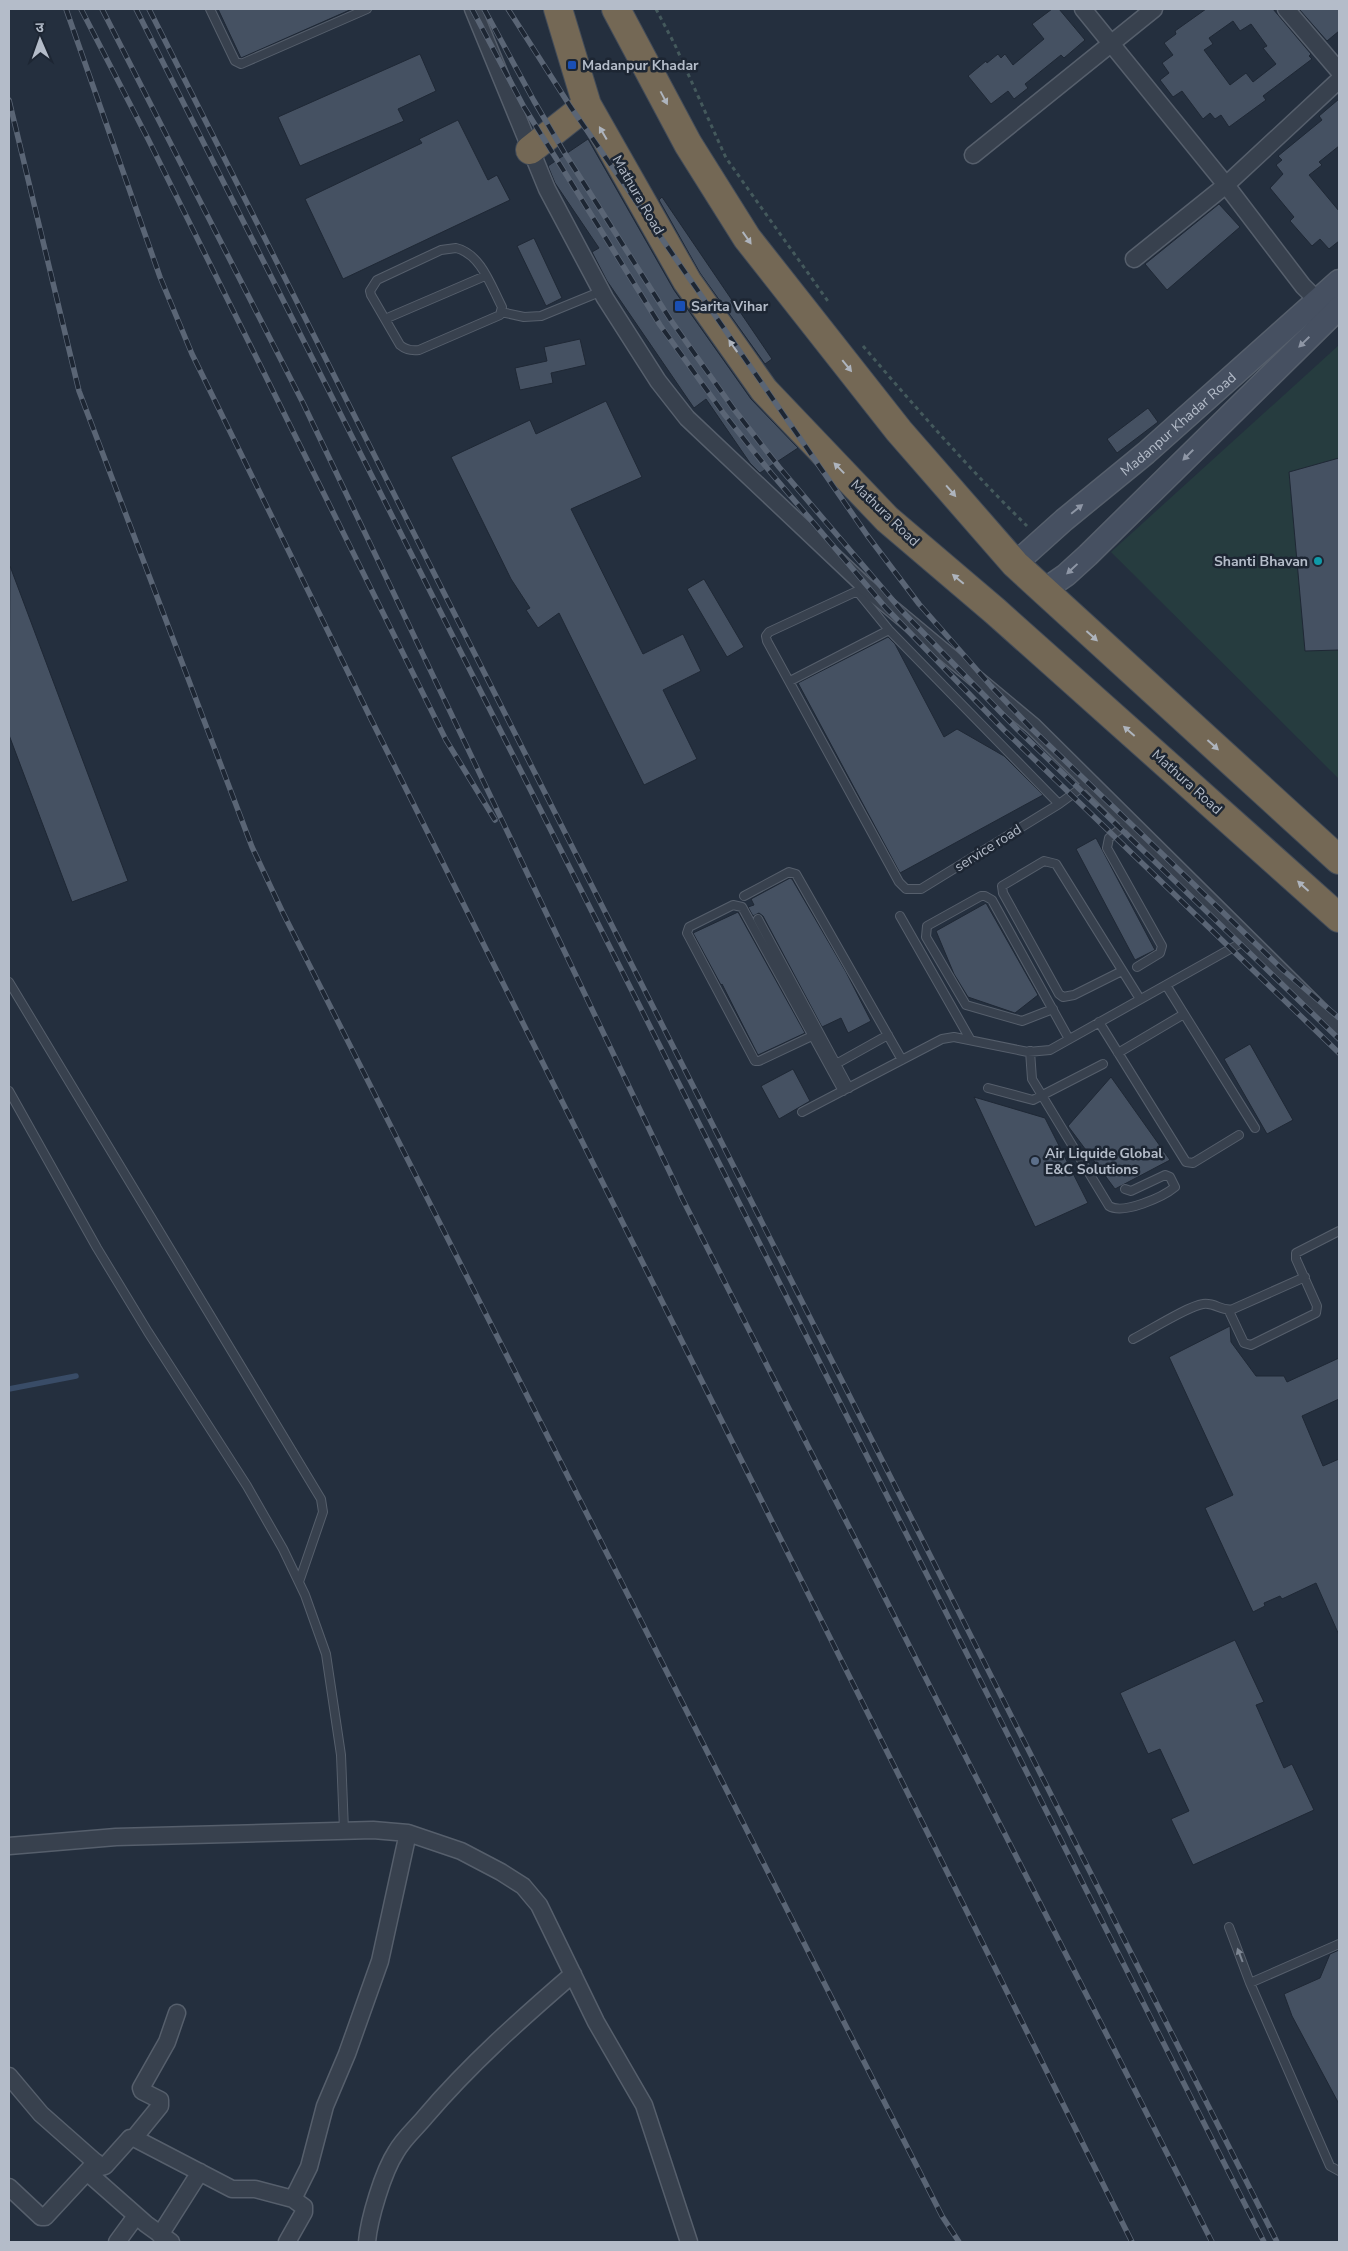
<svg xmlns="http://www.w3.org/2000/svg" width="1348" height="2251" font-family="'Nunito Sans','Noto Sans Devanagari',sans-serif">
<style>
.green{fill:#263c3f}
.lines{fill:none;stroke-linecap:round;stroke-linejoin:round}
.stream{stroke:#394c67;stroke-width:5.5}
.building{fill:#455162;stroke:#1f2835;fill-rule:evenodd}
.lane-casing{stroke:#565f6c;stroke-width:10}
.street-casing{stroke:#565f6c;stroke-width:19}
.secondary-casing{stroke:#565f6c;stroke-width:25}
.highway-casing{stroke:#434c59;stroke-width:30}
.path{stroke:#44595c;stroke-width:3;stroke-dasharray:4 4;stroke-linecap:butt}
.lane{stroke:#38414e;stroke-width:8}
.street{stroke:#38414e;stroke-width:16}
.secondary{stroke:#465061;stroke-width:22}
.highway{stroke:#746855;stroke-width:28}
.rail-casing{stroke:#5a6575;stroke-width:5.5}
.rail{stroke:#1d2633;stroke-width:4;stroke-dasharray:11;stroke-linecap:butt}
.oneway{fill:#aeb4bd}
.oneway2{fill:#8e96a5}
.oneway3{fill:#7c8592}
.transit-dot{fill:#1a4fb4;stroke:#1d2633;stroke-width:2}
.culture-dot{fill:#0f9aa8;stroke:#1d2633;stroke-width:2}
.service-dot{fill:#5c6f8a;stroke:#1d2633;stroke-width:2}
.labels{text-anchor:middle;dominant-baseline:central;stroke-width:5;stroke-linejoin:round;paint-order:stroke}
.poi-label{font-size:14px;font-weight:bold;fill:#b4bcc9;stroke:#1d2633;text-anchor:start}
.street-label{font-size:14px;fill:#b4bcc9;stroke:#1d2633}
</style>
<rect width="100%" height="100%" fill="#242f3e"/>
<!-- green -->
<path class="green" d="M1339,345V779L1111,552Z"/>
<g class="lines">
<!-- stream -->
<path class="stream" d="M9,1389L76,1376"/>
</g>
<!-- building -->
<path class="building" d="M218,9H352L241,58Z
M1052,9H1059L1085,40L1064,58L1061,55L1025,84L1028,88L1014,99L1008,91L991,104L968,76L986,61L987,63L998,54L1001,58L1005,54L1013,65L1044,39L1032,24Z
M1206,9H1273L1311,54L1309,56L1312,59L1263,96L1266,100L1229,127L1221,115L1215,119L1210,113L1203,119L1182,91L1173,97L1160,80L1169,73L1162,63L1173,55L1164,43L1176,34L1175,31ZM1233,21L1240,31L1251,24L1267,46L1263,48L1276,64L1253,82L1246,73L1230,85L1204,50L1213,44L1209,38Z
M1299,9H1339V31L1327,41Z
M420,54L436,91L398,109L404,121L300,166L278,117Z
M1339,99V146L1319,162L1322,165L1309,175L1339,211V241L1329,249L1320,239L1312,246L1290,221L1294,217L1270,188L1283,174L1276,165L1282,160L1278,156L1322,120L1319,116Z
M458,120L488,180L497,175L510,200L343,279L305,199L422,143L419,139Z
M588,139L674,290L751,399L798,448L760,473L750,463L706,399L694,408L607,281L592,252L599,248L555,183L548,166Z
M662,197L772,359L765,364L700,273L659,200Z
M1219,204L1240,227L1167,290L1145,264Z
M534,238L562,298L546,306L517,246Z
M580,339L586,365L551,373L553,383L520,390L515,368L547,361L544,347Z
M606,401L642,477L571,509L643,654L683,634L701,671L663,690L697,759L644,785L559,613L538,628L526,610L530,608L511,579L451,457L530,420L536,434Z
M1148,408L1158,422L1117,453L1107,439Z
M1339,458V650L1305,651L1289,472Z
M10,566L128,881L72,902L9,735Z
M704,579L744,647L727,657L687,589Z
M888,637L895,644L944,737L957,729L1004,756L1043,795L900,873L798,683Z
M1096,838L1155,950L1135,960L1076,849Z
M790,878L792,879L846,972L871,1021L848,1033L841,1018L822,1027L763,916L759,913L753,916L748,907L754,905L751,899Z
M986,903L1038,995L1015,1013L968,997L954,974L936,931Z
M738,912L805,1033L758,1055L722,984L721,985L693,933Z
M1250,1044L1293,1120L1267,1134L1224,1059Z
M793,1069L810,1101L779,1119L761,1086Z
M1111,1077L1170,1160L1115,1189L1068,1126Z
M974,1097L1045,1118L1088,1203L1035,1227Z
M1230,1326L1231,1342L1256,1376H1284L1287,1382L1339,1358V1399L1302,1416L1323,1466L1339,1459V1635L1316,1583L1282,1599L1280,1596L1264,1603L1265,1606L1253,1612L1205,1508L1233,1495L1169,1357Z
M1235,1640L1264,1702L1256,1705L1284,1768L1292,1764L1314,1810L1193,1865L1171,1819L1189,1811L1160,1749L1148,1754L1120,1693Z
M1339,1950V2104L1292,2016L1284,1994L1320,1978L1330,1954Z"/>
<g class="lines">
<defs>
<path id="lane" d="M210,9L235,61L241,64L367,9
M456,248C481,254 491,286 502,307L500,315L419,350C412,351 406,350 400,345L371,295L370,291L377,280L441,250Z
M501,312L524,317L541,316L602,291
M385,319L485,276
M858,592L889,630L1059,804L921,889H906L899,882L767,641L766,636L769,632L866,587
M790,681L889,630
M1059,804L1089,782
M1129,822L1109,838L1107,848L1162,946L1160,953L1137,967
M744,896L789,872L796,874L902,1060
M900,916L970,1039
M758,919L849,1088
M1122,971L1074,995L1063,997L1059,994L1003,893L1002,886L1044,861L1056,864L1140,999
M9,982L321,1499L323,1512L299,1582
M1166,985L1255,1128
M1053,1009L1022,1021L966,1005L926,937L927,926L981,896H985L992,900L1069,1039
M1099,1022L1186,1162L1193,1163L1239,1135
M812,1036L759,1061H755L687,933L689,927L733,905L742,907L843,1091
M1030,1051L1032,1079L1109,1206C1123,1215 1163,1197 1175,1187L1170,1177L1165,1175L1131,1191L1125,1189
M1118,1053L1184,1014
M836,1064L888,1035
M988,1088L1033,1100L1103,1064
M9,1091L97,1248L148,1332L247,1486L283,1549L305,1595L326,1654L341,1755L344,1830
M802,1112L942,1039L954,1037L1028,1052L1050,1050L1248,939
M1229,1311L1244,1343L1251,1345L1316,1313L1317,1306L1296,1259V1253L1339,1231
M1133,1339C1149,1331 1188,1306 1203,1304C1215,1302 1222,1312 1233,1309L1305,1277
M1229,1927L1250,1983L1330,2166L1339,2171
M1250,1983L1339,1944"/>
<path id="street" d="M473,9L547,189L605,298L658,381L687,418L866,587L1033,726L1339,1029
M1083,9L1226,185L1303,286L1325,308
M1286,9L1339,71
M973,155L1154,9
M1134,259L1226,185L1339,80
M9,1846L116,1837L373,1830L408,1833L461,1851L501,1872L523,1886L539,1905L596,2022L644,2105L689,2242
M9,2076L41,2114L101,2167L105,2166L130,2138H134L232,2189H255L293,2199L309,2167L325,2106L347,2054L380,1961L408,1833
M134,2138L160,2106V2100L142,2091L141,2088L167,2042L177,2013
M87,2172L146,2224L171,2242
M9,2187L41,2217H45L96,2162
M160,2235L200,2172
M117,2242L136,2216
M287,2242L304,2212V2207L293,2199
M367,2242C369,2219 383,2172 396,2152C403,2139 416,2128 425,2117C470,2064 521,2019 573,1974"/>
<g id="secondary">
<path id="s1" d="M1015,564L1064,520L1146,453L1339,281"/>
<path d="M1043,591L1066,575L1088,555L1339,308"/>
</g>
<path id="highway" d="M558,9L587,105L687,281L764,390L887,519L995,611L1339,918
M616,9L688,144L747,238L899,431L1015,564L1339,860
M530,150L587,105"/>
</defs>
<!-- lane casing -->
<use href="#lane" class="lane-casing"/>
<!-- street casing -->
<use href="#street" class="street-casing"/>
<!-- secondary casing -->
<use href="#secondary" class="secondary-casing"/>
<!-- highway casing -->
<use href="#highway" class="highway-casing"/>
<!-- path -->
<path class="path" d="M656,9L675,45L726,158L830,304
M863,346C916,408 969,469 1027,526"/>
<!-- lane -->
<use href="#lane" class="lane"/>
<!-- street -->
<use href="#street" class="street"/>
<!-- secondary -->
<use href="#secondary" class="secondary"/>
<!-- highway -->
<use href="#highway" class="highway"/>
<defs>
<path id="rail" d="M66,9L160,277L192,354L371,719L1132,2242
M81,9L148,139L446,740L495,820
M102,9L303,403L683,1200L1212,2242
M136,9L1264,2242
M149,9L1277,2242
M472,9L524,107L660,325L724,414L771,473L886,608L1004,730L1339,1053
M484,9L534,101L564,152L670,319L733,408L779,467L902,611L1018,730L1339,1039
M508,9L570,106L867,535L919,604L991,686L1031,728L1283,970L1339,1018
M9,100L79,391L252,847L283,913L942,2216L959,2242"/>
</defs>
<!-- rail casing -->
<use href="#rail" class="rail-casing"/>
<!-- rail -->
<use href="#rail" class="rail"/>
</g>
<!-- one-way arrows -->
<defs><path id="oneway-solid" d="M-6-.8H1V-3.2L6.5 0L1 3.2V.8H-6Z" transform="scale(1.25)"/></defs>
<g class="oneway">
<use href="#oneway-solid" transform="translate(664 98) rotate(62)"/>
<use href="#oneway-solid" transform="translate(603 133) rotate(-120)"/>
<use href="#oneway-solid" transform="translate(747 238) rotate(55)"/>
<use href="#oneway-solid" transform="translate(733 346) rotate(-125)"/>
<use href="#oneway-solid" transform="translate(847 366) rotate(51)"/>
<use href="#oneway-solid" transform="translate(839 468) rotate(-134)"/>
<use href="#oneway-solid" transform="translate(951 491) rotate(49)"/>
<use href="#oneway-solid" transform="translate(958 579) rotate(-140)"/>
<use href="#oneway-solid" transform="translate(1092 636) rotate(42)"/>
<use href="#oneway-solid" transform="translate(1129 731) rotate(-139)"/>
<use href="#oneway-solid" transform="translate(1213 745) rotate(42)"/>
<use href="#oneway-solid" transform="translate(1303 886) rotate(-138)"/>
</g>
<g class="oneway2">
<use href="#oneway-solid" transform="translate(1304 342) rotate(136)"/>
<use href="#oneway-solid" transform="translate(1188 455) rotate(135)"/>
<use href="#oneway-solid" transform="translate(1077 509) rotate(-39)"/>
<use href="#oneway-solid" transform="translate(1072 569) rotate(137)"/>
</g>
<use class="oneway3" href="#oneway-solid" transform="translate(1240 1955) rotate(-111)"/>
<!-- markers -->
<g class="transit-dot">
<rect x="567" y="60" width="10" height="10" rx="2.5"/>
<rect x="674" y="300" width="12" height="12" rx="2.5"/>
</g>
<circle class="culture-dot" cx="1318" cy="561" r="5"/>
<circle class="service-dot" cx="1035" cy="1161" r="5"/>
<g class="labels">
<!-- poi labels -->
<g class="poi-label">
<text x="582" y="65">Madanpur Khadar</text>
<text x="691" y="306">Sarita Vihar</text>
<text x="1308" y="561" text-anchor="end">Shanti Bhavan</text>
<text x="1045" y="1153">Air Liquide Global<tspan x="1045" dy="16">E&amp;C Solutions</tspan></text>
</g>
<!-- street labels -->
<g class="street-label">
<text transform="translate(638 195) rotate(60)">Mathura Road</text>
<text stroke="none"><textPath href="#s1" startOffset="215">Madanpur Khadar Road</textPath></text>
<text transform="translate(885 513) rotate(44)">Mathura Road</text>
<text transform="translate(1187 782) rotate(42)">Mathura Road</text>
<text transform="translate(988 848) rotate(-32)">service road</text>
</g>
</g>
<!-- border -->
<rect width="1348" height="2251" fill="none" stroke="#b4bcc9" stroke-width="20"/>
<!-- north arrow -->
<g transform="translate(40 40) rotate(358)" stroke="#1d2633" stroke-width="4" paint-order="stroke">
<path d="M0-4L9 19L0 12L-9 19Z" fill="#b4bcc9"/>
<text y="-8" font-size="14" font-weight="bold" text-anchor="middle" fill="#b4bcc9">उ</text>
</g>
</svg>
